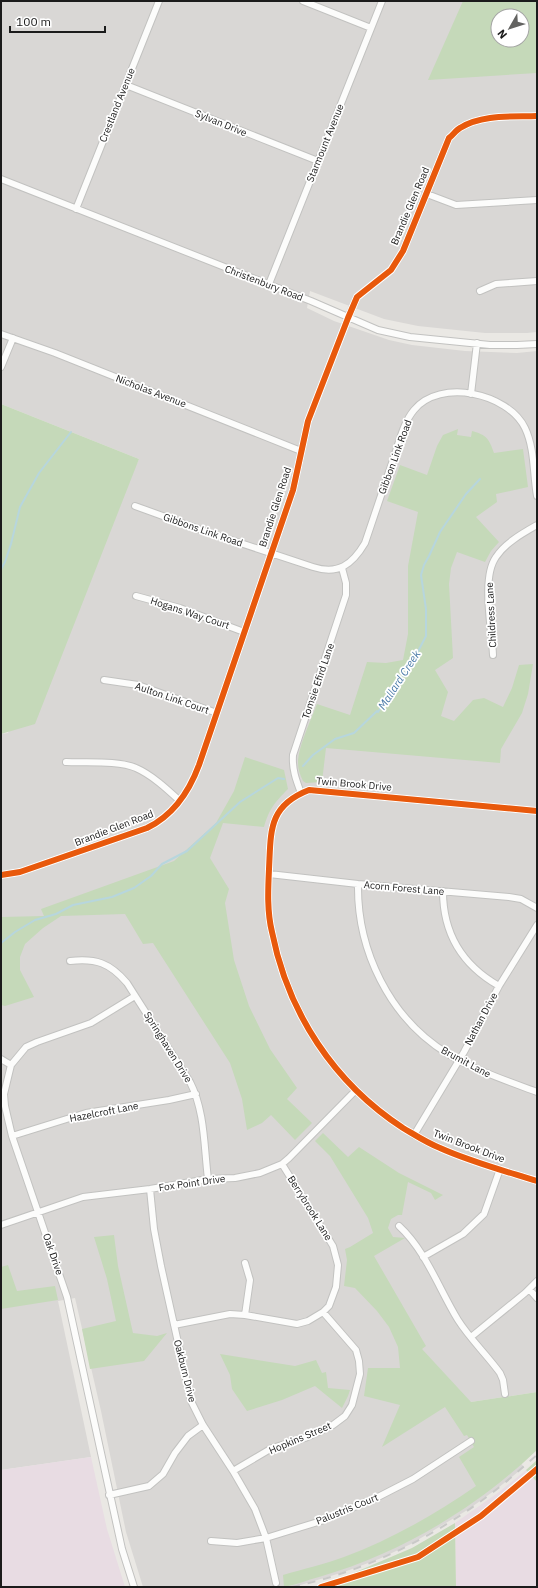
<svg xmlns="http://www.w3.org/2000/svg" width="538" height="1588" font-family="'IBM Plex Sans',sans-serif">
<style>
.residential{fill:#d9d7d5;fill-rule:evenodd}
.industrial{fill:#e8dce3}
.forest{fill:#c5d9b9;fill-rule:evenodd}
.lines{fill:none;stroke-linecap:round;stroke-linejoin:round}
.stream{stroke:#b7d6dd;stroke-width:2}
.street-casing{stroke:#c2c2c0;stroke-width:8}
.street{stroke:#fcfcfb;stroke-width:6}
.rail{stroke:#c9c9c8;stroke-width:2;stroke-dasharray:8 8;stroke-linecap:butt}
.cycleway-casing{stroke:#fff;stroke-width:8}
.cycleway{stroke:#e8590c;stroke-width:6}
.labels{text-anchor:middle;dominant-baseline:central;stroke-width:3.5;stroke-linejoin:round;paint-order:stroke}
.street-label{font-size:10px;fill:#1b1b1b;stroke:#fff}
.water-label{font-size:11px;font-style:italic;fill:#4a7aa8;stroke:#fff}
</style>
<rect width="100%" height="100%" fill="#eae8e4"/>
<!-- residential -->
<path class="residential" d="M1,1H537V332L527,333H485L418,326L384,319L310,291L307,308L334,321L389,340L412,345L465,351L517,353L537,351V1392L471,1402L524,1467L498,1488L469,1509L411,1544L379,1559L344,1572L294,1587H143L126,1532L101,1411L75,1298L58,1301L91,1457L1,1470V734L8,733L139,459L1,404ZM498,16H522V40H498Z"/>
<!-- industrial -->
<path class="industrial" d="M91,1457L107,1529L125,1587H1V1470Z
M526,1470L537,1482V1587H456L455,1523L499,1492Z"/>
<!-- forest -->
<path class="forest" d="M463,1H537V73L428,80ZM498,16H522V40H498Z
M1,404L139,459L35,724L1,734Z
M458,429L457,435L471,437L472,431C487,435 489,439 494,453L523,449L528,487L496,494L497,502L476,517L499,542L491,551L485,562L457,552L451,568L449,584L453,658L435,670L448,692L441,716L454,721L473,700L484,698L503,707L512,688L519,665L533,664L528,694L522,713L501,749L500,763L326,748L322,782L306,783L303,781C300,775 298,769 298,763C298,747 311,720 317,704L350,715L367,662L386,663L403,660L408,634V566L418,512L387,501L400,465L427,475L437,446L443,435Z
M245,757L284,770L288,789C275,802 269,809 264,827L223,823L210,858L229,889L225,903L234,960L249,1006L270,1049L297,1088L287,1099L312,1123L295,1140L271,1115L262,1123L247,1130L242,1099L230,1063L153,943L143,944L125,914L61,916L43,928L25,944L20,957V970L34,997L5,1006L1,1005V917L44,916L41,909L174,861L216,823L234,791Z
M323,1133L348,1157L359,1147L399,1173L443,1195L435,1200L431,1193L408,1182L402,1215H398L391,1219L388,1228L393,1237L405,1238L374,1256L426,1346L422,1349L471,1402L537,1392V1450C475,1509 401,1553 319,1577C307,1580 296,1585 284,1587L283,1575C303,1569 325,1564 344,1557C392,1539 434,1515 476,1486L459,1457L474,1447L467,1435L464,1436L445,1407L382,1447L400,1405L364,1396L368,1368H400L398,1347L389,1327L377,1311L355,1288L344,1286L347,1260L345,1249L350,1247L373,1233L368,1218L330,1156L315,1141Z
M114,1235L118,1266L133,1333L157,1336L167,1333L144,1361L90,1369L82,1329L116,1321L107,1279L94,1237Z
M8,1265L17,1291L55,1286L58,1300L1,1309V1267Z
M220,1354L295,1366L316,1360L322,1373L326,1372L328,1388L350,1390L348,1396L342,1408L315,1386L282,1400L247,1411L232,1389L230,1375Z
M537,1460V1482L526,1470Z
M455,1523L456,1587H316L330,1583L412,1548Z"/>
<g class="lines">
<!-- stream -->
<path class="stream" d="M1,569L5,562L11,544L20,507L39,473L71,432
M303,766L313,755L335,739L354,733L377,711L378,712L414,659L426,636V609L421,575L424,565L429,556L440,532L466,494L480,479
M1,943L15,932L35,920L56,914L73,905L112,897L134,888L151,876L162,864L187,851L240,802L278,778L284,779"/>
<defs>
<path id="street" d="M303,1L371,28
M126,85L318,161
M1,179L311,301L378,330L410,337L490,345H517L537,344
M427,194L456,205L537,200
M76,209L159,1
M269,284L382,1
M480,291L496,284L537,281
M1,334L55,353L301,451
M1,367L13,338
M471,394L477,343
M135,506L204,531L313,567C338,575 352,565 365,543C375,514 385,484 395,454C400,439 404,422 414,410C440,378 508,393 525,428C535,449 533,474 537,496
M136,596L180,608L244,632
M493,655C492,629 481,578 496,557C505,543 523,533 537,525
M104,680L138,685L217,713
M66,762C85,763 119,760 136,768C152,775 167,789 180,801
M301,793C296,780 292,769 293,755L346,595V583L342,568
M537,811L309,790C268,806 271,831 269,869C268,890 267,912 272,932C288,1013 334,1083 403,1128C415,1135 427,1143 440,1148C471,1162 505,1171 537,1181
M269,874L358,884L509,897L521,899L537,908
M1,875L20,872L147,828C174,815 189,792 199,765L293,490L308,421L348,318L357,297L391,270L403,251L449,138C453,135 456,130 460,128C482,114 513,117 537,116
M358,884C357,950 389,1018 448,1054C475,1070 507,1081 537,1092
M443,891C443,933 462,965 499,986
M70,961C96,958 110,963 127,983L190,1082C205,1111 204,1147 208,1179
M1,1059L11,1065
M414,1135L464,1052L499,986L537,925
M12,1136L86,1113L169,1100L196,1094
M150,1189L154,1229L161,1266L191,1401L203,1425L233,1471L255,1509L266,1538L276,1583
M1,1225L83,1197L150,1189L208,1179L235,1178L260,1173L282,1164L289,1158L356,1090
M399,1226C426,1251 439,1289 458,1320C470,1339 487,1355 500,1373L503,1380L505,1394
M423,1257L463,1234L484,1214L500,1169
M245,1263L250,1280L245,1315
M529,1289L537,1298
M174,1325L230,1314L245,1315L297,1324L308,1321L323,1312L329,1306L336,1287L338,1265L333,1246L282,1164
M471,1337L525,1293L537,1281
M233,1471L272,1448L305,1438L333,1425L345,1416L352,1405L360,1374L359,1361L356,1350L323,1312
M109,1495L149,1486L163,1474L175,1453L188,1436L203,1425
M211,1541L237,1543L266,1538L321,1521L378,1497L413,1479L471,1441
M134,1587L122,1549L67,1297L12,1136L5,1106L4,1094L11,1065L26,1047L37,1042L91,1023L135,996"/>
</defs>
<!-- street casing -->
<use href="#street" class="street-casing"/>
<!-- street -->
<use href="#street" class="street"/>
<!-- rail -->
<path class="rail" d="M292,1587C367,1571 437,1536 497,1489C511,1478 524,1466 537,1455"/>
<defs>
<path id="cycleway" d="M537,811L309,790C268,806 271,831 269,869C268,890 267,912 272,932C288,1013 334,1083 403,1128C415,1135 427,1143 440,1148C471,1162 505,1171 537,1181
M1,875L20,872L147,828C174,815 189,792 199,765L293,490L308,421L348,318L357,297L391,270L403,251L449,138C453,135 456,130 460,128C482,114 513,117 537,116
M321,1587L418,1557L481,1516L537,1469"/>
</defs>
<!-- cycleway casing -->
<use href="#cycleway" class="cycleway-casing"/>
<!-- cycleway -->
<use href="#cycleway" class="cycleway"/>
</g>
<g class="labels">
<!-- street labels -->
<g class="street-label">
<text transform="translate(117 105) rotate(-68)">Crestland Avenue</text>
<text transform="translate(221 123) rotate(22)">Sylvan Drive</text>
<text transform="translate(325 143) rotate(-68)">Starmount Avenue</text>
<text transform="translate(410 206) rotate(-67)">Brandie Glen Road</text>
<text transform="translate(264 283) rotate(21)">Christenbury Road</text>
<text transform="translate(151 391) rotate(21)">Nicholas Avenue</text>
<text transform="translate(395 457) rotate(-70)">Gibbon Link Road</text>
<text transform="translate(275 507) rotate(-72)">Brandie Glen Road</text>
<text transform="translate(203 530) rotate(19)">Gibbons Link Road</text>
<text transform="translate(190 613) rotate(18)">Hogans Way Court</text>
<text transform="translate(491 615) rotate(-93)">Childress Lane</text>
<text transform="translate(318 681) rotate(-71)">Tomsie Efird Lane</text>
<text transform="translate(172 698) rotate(19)">Aulton Link Court</text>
<text transform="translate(354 784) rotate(5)">Twin Brook Drive</text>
<text transform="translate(114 828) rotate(-21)">Brandie Glen Road</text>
<text transform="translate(404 888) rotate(5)">Acorn Forest Lane</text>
<text transform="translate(481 1019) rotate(-62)">Nathan Drive</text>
<text transform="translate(168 1047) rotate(58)">Springhaven Drive</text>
<text transform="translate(466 1062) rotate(28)">Brumit Lane</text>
<text transform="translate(104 1112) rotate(-11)">Hazelcroft Lane</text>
<text transform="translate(469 1146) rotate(21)">Twin Brook Drive</text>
<text transform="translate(192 1183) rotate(-8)">Fox Point Drive</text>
<text transform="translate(310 1208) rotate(58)">Berrybrook Lane</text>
<text transform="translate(53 1254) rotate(71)">Oak Drive</text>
<text transform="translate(185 1371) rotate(76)">Oakburn Drive</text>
<text transform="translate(300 1438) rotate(-23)">Hopkins Street</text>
<text transform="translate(347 1509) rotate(-22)">Palustris Court</text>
</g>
<!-- water labels -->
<g class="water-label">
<text transform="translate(399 680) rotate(-57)">Mallard Creek</text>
</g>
</g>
<!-- border -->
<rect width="538" height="1588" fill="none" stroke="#1b1b1b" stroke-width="4"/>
<!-- north arrow -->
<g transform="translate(510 28) rotate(231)"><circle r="19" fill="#ffffff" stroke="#a4a4a4"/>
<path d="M0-3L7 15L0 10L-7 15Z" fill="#636361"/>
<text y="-6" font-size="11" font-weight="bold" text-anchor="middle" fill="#1b1b1b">N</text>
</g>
<!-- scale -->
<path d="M10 26v6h95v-6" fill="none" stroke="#1b1b1b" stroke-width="2"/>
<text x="16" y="26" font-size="12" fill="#1b1b1b" stroke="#ffffff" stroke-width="3" paint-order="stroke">100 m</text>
</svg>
